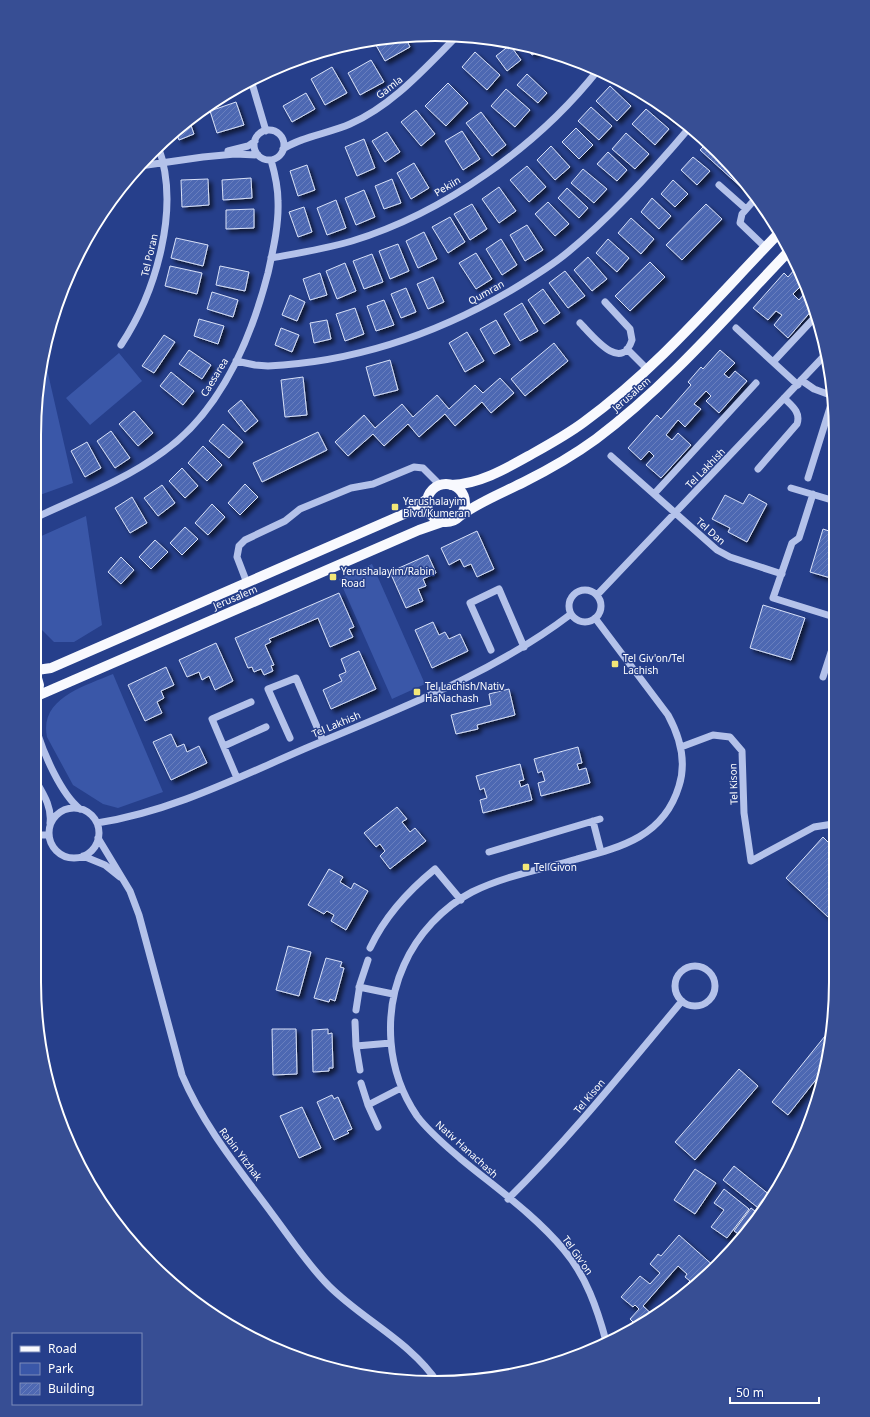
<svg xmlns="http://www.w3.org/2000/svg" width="870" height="1417" font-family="'Noto Sans',sans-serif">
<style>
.green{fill:#3a57a8}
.building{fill:url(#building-hatch);stroke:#d8e1f8;filter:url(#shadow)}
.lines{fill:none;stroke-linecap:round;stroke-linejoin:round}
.minor{stroke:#b4c2ea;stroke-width:7}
.major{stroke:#f8f9fe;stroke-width:10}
.poi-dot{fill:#f3e778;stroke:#263f8b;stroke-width:1.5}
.labels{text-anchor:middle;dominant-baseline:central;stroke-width:3;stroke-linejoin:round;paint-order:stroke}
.street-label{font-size:10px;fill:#fff;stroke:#263f8b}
.poi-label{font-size:10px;fill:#fff;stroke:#263f8b;text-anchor:start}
.rim{fill:none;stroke:#fff;stroke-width:2}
</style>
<defs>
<pattern id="building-hatch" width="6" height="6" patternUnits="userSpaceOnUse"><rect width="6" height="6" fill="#4e68b2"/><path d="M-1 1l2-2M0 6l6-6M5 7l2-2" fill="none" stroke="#697fbe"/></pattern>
<filter id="shadow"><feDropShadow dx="3.5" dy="3.5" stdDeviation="2" flood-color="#0009"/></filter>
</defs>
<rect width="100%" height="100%" fill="#263f8b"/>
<!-- green -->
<path class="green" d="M119,353L142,381L90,425L66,398Z
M44,356L73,483L37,496V383Z
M86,516L102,625L74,642H54L37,625V538Z
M372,564L425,684L392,699L339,579Z
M113,674L163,792L118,808L103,804L73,785L47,737C39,698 85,686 113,674Z"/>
<!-- building -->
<path class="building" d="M382,37H405L410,47L385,61L373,40Z
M510,45L521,60L507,71L496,56Z
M526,46L539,48L542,49L532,55Z
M475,52L500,75L487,90L462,67Z
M371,60L384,82L360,95L348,73Z
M332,67L347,93L325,105L311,79Z
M527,74L547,93L538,103L517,85Z
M620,80L642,94L639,97Z
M448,83L468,103L446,126L425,106Z
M610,86L631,106L617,121L596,101Z
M506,89L530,110L515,127L491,106Z
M306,93L315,109L292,122L283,106Z
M652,100L679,117L674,122L651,102Z
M236,102L244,125L217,133L210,111Z
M591,107L612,126L599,140L578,121Z
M646,109L669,129L655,145L632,124Z
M416,110L435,134L421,146L401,122Z
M481,112L506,145L492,156L466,123Z
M189,120L194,134L179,140L175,130Z
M576,128L593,145L579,159L562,142Z
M462,131L480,159L463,170L445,141Z
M387,132L400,152L385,162L372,141Z
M626,133L649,154L635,169L612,149Z
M364,139L375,168L357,176L345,147Z
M707,143L737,171L746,183L742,188L700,150Z
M551,146L570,167L555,180L537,160Z
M608,152L627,170L617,181L597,164Z
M693,157L710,171L697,185L681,170Z
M414,163L429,188L411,199L397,173Z
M307,165L315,190L298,196L290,171Z
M527,166L546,187L529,202L510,180Z
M583,169L607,189L594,203L571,183Z
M251,178L252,198L223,200L222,180Z
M208,179L209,205L182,207L181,180Z
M392,179L401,203L384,209L375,186Z
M673,180L688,194L675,207L661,194Z
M499,187L516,211L499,223L482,199Z
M567,188L588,208L579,218L558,198Z
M364,190L375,217L356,225L345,198Z
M652,198L671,216L659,229L641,212Z
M336,200L346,228L327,235L317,208Z
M548,202L569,224L555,236L535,214Z
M472,204L487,229L470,240L454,214Z
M706,204L722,219L682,260L666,245Z
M304,207L312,232L298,237L289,212Z
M254,209V228L226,229V210Z
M450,217L465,242L448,253L432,227Z
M631,218L654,239L641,254L618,233Z
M527,225L543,250L525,261L510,235Z
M424,232L437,259L418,268L406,241Z
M176,238L208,245L203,266L171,258Z
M501,239L517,265L502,275L486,249Z
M608,239L629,258L617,272L596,253Z
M398,244L409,271L390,279L379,251Z
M476,253L492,279L476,289L459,263Z
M372,254L383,282L364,289L353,261Z
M588,257L607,279L592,291L574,270Z
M650,262L665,277L630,311L615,296Z
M345,263L356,291L337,299L326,271Z
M170,266L202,273L197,294L165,286Z
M220,266L249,272L245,291L216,285Z
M796,268L803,284L793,294L799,300L805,293L813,309L788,338L774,325L782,315L776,311L768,320L753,308L784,273L788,277Z
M565,271L585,296L568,308L549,283Z
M320,273L327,295L310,300L303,279Z
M433,277L444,302L428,309L417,284Z
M406,288L416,312L401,318L391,294Z
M543,289L560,313L544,324L528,300Z
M212,292L238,300L233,317L207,309Z
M290,295L305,302L297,321L282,315Z
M384,300L394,325L376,331L367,306Z
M522,303L538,331L520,341L504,314Z
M355,308L364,334L345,341L336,314Z
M199,319L224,326L218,344L194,336Z
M327,320L331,339L314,343L310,323Z
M496,320L510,345L494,354L480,329Z
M281,328L299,335L292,352L275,345Z
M467,332L484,361L465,372L449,343Z
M164,335L175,342L154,373L142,366Z
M554,343L568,361L525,396L511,379Z
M189,350L211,365L202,379L179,364Z
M720,350L735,363L724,374L729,378L735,371L747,381L719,413L706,401L711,396L706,391L694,404L701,409L685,427L678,420L666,435L672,440L678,433L691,445L661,478L646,465L654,456L649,451L641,460L628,448L657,415L661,419L691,385L688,382L701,367L703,369Z
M390,360L398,390L374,396L366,367Z
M171,372L194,391L183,405L160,386Z
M303,377L307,415L285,417L281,380Z
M500,378L514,393L491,413L482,402L455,426L445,414L419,437L408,424L384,446L373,434L348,456L335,442L364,415L375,428L402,404L413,417L437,395L449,409L475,385L483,393Z
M241,400L258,421L245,432L228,411Z
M134,411L153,433L138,446L119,424Z
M223,424L243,442L229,458L209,441Z
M111,431L130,458L115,468L97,441Z
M318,432L327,450L262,482L253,463Z
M87,442L101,468L85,477L71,451Z
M203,446L222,465L207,481L188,463Z
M182,468L198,486L185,498L169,481Z
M245,484L258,497L240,515L228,503Z
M162,485L175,503L158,516L144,498Z
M749,494L767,504L747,542L728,532L730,528L712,519L725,495L743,504Z
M132,497L147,523L130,533L115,508Z
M212,504L225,517L208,535L195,523Z
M185,527L198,539L182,555L170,543Z
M823,529L835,533L834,579L810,572Z
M477,531L494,569L477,577L471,564L464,567L460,559L449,565L441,548Z
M155,540L168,552L151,569L139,557Z
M428,555L436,573L423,579L426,586L418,589L423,601L406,608L390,572Z
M121,557L134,570L121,584L108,572Z
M339,593L354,627L349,629L353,637L330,647L318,618L269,639L271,642L265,645L274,665L271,666L273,671L264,675L261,669L254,672L252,667L248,668L235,638Z
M763,605L805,618L791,660L750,648Z
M433,622L439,635L445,632L449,639L460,634L468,651L432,668L415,630Z
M216,643L233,681L215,690L209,676L202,680L199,672L187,677L179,660Z
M359,651L376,689L331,709L323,690L342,681L339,675L346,672L341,659Z
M166,667L174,685L161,691L164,698L157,702L162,713L145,721L128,685Z
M509,689L515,715L477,725L478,729L456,734L451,715L491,705L489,694Z
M171,734L177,747L184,744L187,752L199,746L207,763L171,780L153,742Z
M578,747L582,763L577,764L579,770L586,768L590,783L541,796L538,783L545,781L542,771L538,773L534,759Z
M520,764L524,780L519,781L521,787L528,784L532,800L483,813L480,800L487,798L484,788L480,790L476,776Z
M397,807L407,819L402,822L410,832L415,828L426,841L390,869L380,856L385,851L380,844L376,847L364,833Z
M823,837L833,847V912L828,917L786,878Z
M329,869L343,877L340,882L351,889L354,883L368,891L346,930L331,921L334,915L327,911L324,914L308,905Z
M288,946L311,952L299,996L276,990Z
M326,958L342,962L340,967L344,968L335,1001L330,999L329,1002L314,998Z
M833,1026V1034L822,1072L788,1115L772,1102Z
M272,1029H296L297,1074L273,1075Z
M328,1029V1034L332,1033L333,1068H329V1071L313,1072L312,1030Z
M739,1069L758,1086L695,1160L675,1142Z
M332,1095L334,1099L338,1097L352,1129L347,1131L349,1133L334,1140L317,1102Z
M302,1107L321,1148L299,1158L280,1116Z
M734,1166L771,1196L762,1211L723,1180Z
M695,1169L716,1183L695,1214L674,1200Z
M724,1189L749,1209L727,1238L711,1227L724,1210L714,1203Z
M751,1208L760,1215L743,1237L734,1231Z
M679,1235L716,1268L684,1294L691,1286L688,1283L690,1281L685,1277L687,1274L678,1266L643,1306L655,1317L637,1326L630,1319L639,1309L635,1305L633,1307L621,1297L640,1276L650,1284L660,1273L650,1264L658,1254L661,1256Z"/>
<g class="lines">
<!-- minor -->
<path class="minor" d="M251,80L266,131
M254 145a15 15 0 1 1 30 0a15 15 0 1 1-30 0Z
M283,149C300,137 330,133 350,124C393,105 425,68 458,35
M228,151L248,146L255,141
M140,166L203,157L235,154L258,155
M719,185L746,209
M756,198L742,214L740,223L765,247
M271,258C299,253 325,249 352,241C444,213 538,146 598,70
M580,323C591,334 621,374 632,340L630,329L605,302
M736,328L798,385
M121,345C156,292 181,208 158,146
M627,349L647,369
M236,361L255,365L268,366C354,362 436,334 510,291C530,279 550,267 568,252C613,215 652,172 690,127
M773,362L816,316
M801,380L814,389L833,396
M611,456L717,550L730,557L782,574
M758,469L797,424C801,412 792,406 784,398
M808,478L833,398
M791,488L835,501
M654,494L756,383
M813,494L799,538L792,543L773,598L834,617
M37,517C80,497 125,480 163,452C221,411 251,339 268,273C273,250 279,225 278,201C278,187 275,174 271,160
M247,583L237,557L239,546L245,540L285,521L300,509L351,488L373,484L414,467L423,468L440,485
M569 606a16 16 0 1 1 32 0a16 16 0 1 1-32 0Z
M597,595L826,354
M595,618L668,715C680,737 687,761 679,786C664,836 622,847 577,859C543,869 504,876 472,892C443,907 417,935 404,965C393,989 389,1016 391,1042C393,1068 402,1094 417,1116C429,1132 446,1146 461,1159C496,1188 535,1215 564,1250C586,1276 597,1308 606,1341
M491,650L470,603L499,589L524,647
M823,677L834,643
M37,732C44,754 61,794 80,809
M290,738L268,689L296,678L323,741
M224,746L266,727
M681,747L713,735L730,737L742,751L744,813L751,861L814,827L833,824
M237,778L212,719L251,702
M37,783C44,795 52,808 50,823
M49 833a25 25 0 1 1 50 0a25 25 0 1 1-50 0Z
M593,821L601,852
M97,823C170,812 237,778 304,749C396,710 491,675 571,614
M37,835H49
M98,838L130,891L139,915L182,1075C204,1127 240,1170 273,1215C291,1239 308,1265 329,1286C363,1320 411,1342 438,1383
M489,852L600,819
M83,856L105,865L120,877
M370,948C385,916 408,891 435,869L461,900
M675 986a20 20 0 1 1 40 0a20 20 0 1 1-40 0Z
M359,987L393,994
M356,1010L360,984L368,960
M355,1022L356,1046L360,1070
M356,1046L391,1043
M361,1083L368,1105L378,1127
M368,1105L401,1088
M508,1199C571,1137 625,1069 682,1001"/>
<!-- major -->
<path class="major" d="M427 503a19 19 0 1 1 38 0a19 19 0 1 1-38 0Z
M451,485C480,484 507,468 532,454C550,444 568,434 584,422C658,368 717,297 780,232
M460,516C479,502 502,493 524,482C548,470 574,455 596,439C668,385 727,316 789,251
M37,670L51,668L411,511L427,499
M37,678L39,685L37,695
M37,696L419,530L442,522"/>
</g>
<!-- markers -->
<g class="poi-dot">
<rect x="391" y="503" width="8" height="8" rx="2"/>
<rect x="329" y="573" width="8" height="8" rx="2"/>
<rect x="611" y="660" width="8" height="8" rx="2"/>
<rect x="413" y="688" width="8" height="8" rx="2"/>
<rect x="522" y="863" width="8" height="8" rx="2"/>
</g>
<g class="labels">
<!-- street labels -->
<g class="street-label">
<text transform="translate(389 87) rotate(-38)">Gamla</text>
<text transform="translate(447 186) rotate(-31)">Pekiin</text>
<text transform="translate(149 255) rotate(-77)">Tel Poran</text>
<text transform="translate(486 292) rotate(-29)">Qumran</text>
<text transform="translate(214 377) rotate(-59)">Caesarea</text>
<text transform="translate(631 394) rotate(-41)">Jerusalem</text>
<text transform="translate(705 468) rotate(-46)">Tel Lakhish</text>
<text transform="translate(711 531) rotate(41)">Tel Dan</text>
<text transform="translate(235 597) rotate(-23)">Jerusalem</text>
<text transform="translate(336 724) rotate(-23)">Tel Lakhish</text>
<text transform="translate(733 784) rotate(-92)">Tel Kison</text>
<text transform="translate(589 1096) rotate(-50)">Tel Kison</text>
<text transform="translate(467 1149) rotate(42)">Nativ Hanachash</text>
<text transform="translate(241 1154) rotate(53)">Rabin Yitzhak</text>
<text transform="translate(578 1255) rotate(55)">Tel Giv'on</text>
</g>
<!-- poi labels -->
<g class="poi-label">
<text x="403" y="501">Yerushalayim<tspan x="403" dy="12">Blvd/Kumeran</tspan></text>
<text x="341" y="571">Yerushalayim/Rabin<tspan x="341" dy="12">Road</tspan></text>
<text x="623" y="658">Tel Giv'on/Tel<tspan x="623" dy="12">Lachish</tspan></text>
<text x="425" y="686">Tel Lachish/Nativ<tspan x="425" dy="12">HaNachash</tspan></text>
<text x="534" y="867">Tel Givon</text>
</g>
</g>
<!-- crop -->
<path d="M0 0H870V1417H0ZM435 41H435A394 394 0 0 1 829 435V982A394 394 0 0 1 435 1376H435A394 394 0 0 1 41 982V435A394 394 0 0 1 435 41Z" fill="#374e94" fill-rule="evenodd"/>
<path class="rim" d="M435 41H435A394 394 0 0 1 829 435V982A394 394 0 0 1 435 1376H435A394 394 0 0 1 41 982V435A394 394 0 0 1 435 41Z"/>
<!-- legend -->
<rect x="12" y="1333" width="130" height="72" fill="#263f8b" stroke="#7d8cb9"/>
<rect x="20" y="1346" width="20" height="6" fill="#f8f9fe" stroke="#7d8cb9"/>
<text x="48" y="1353" font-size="12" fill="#ffffff">Road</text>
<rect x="20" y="1363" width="20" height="12" fill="#3a57a8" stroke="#7d8cb9"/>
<text x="48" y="1373" font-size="12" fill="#ffffff">Park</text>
<rect x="20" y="1383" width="20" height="12" fill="url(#building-hatch)" stroke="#7d8cb9"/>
<text x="48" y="1393" font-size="12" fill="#ffffff">Building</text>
<!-- scale -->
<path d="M730 1397v6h89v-6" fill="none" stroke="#ffffff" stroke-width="2"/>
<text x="736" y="1397" font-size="12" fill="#ffffff" stroke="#263f8b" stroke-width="3" paint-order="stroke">50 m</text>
</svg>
